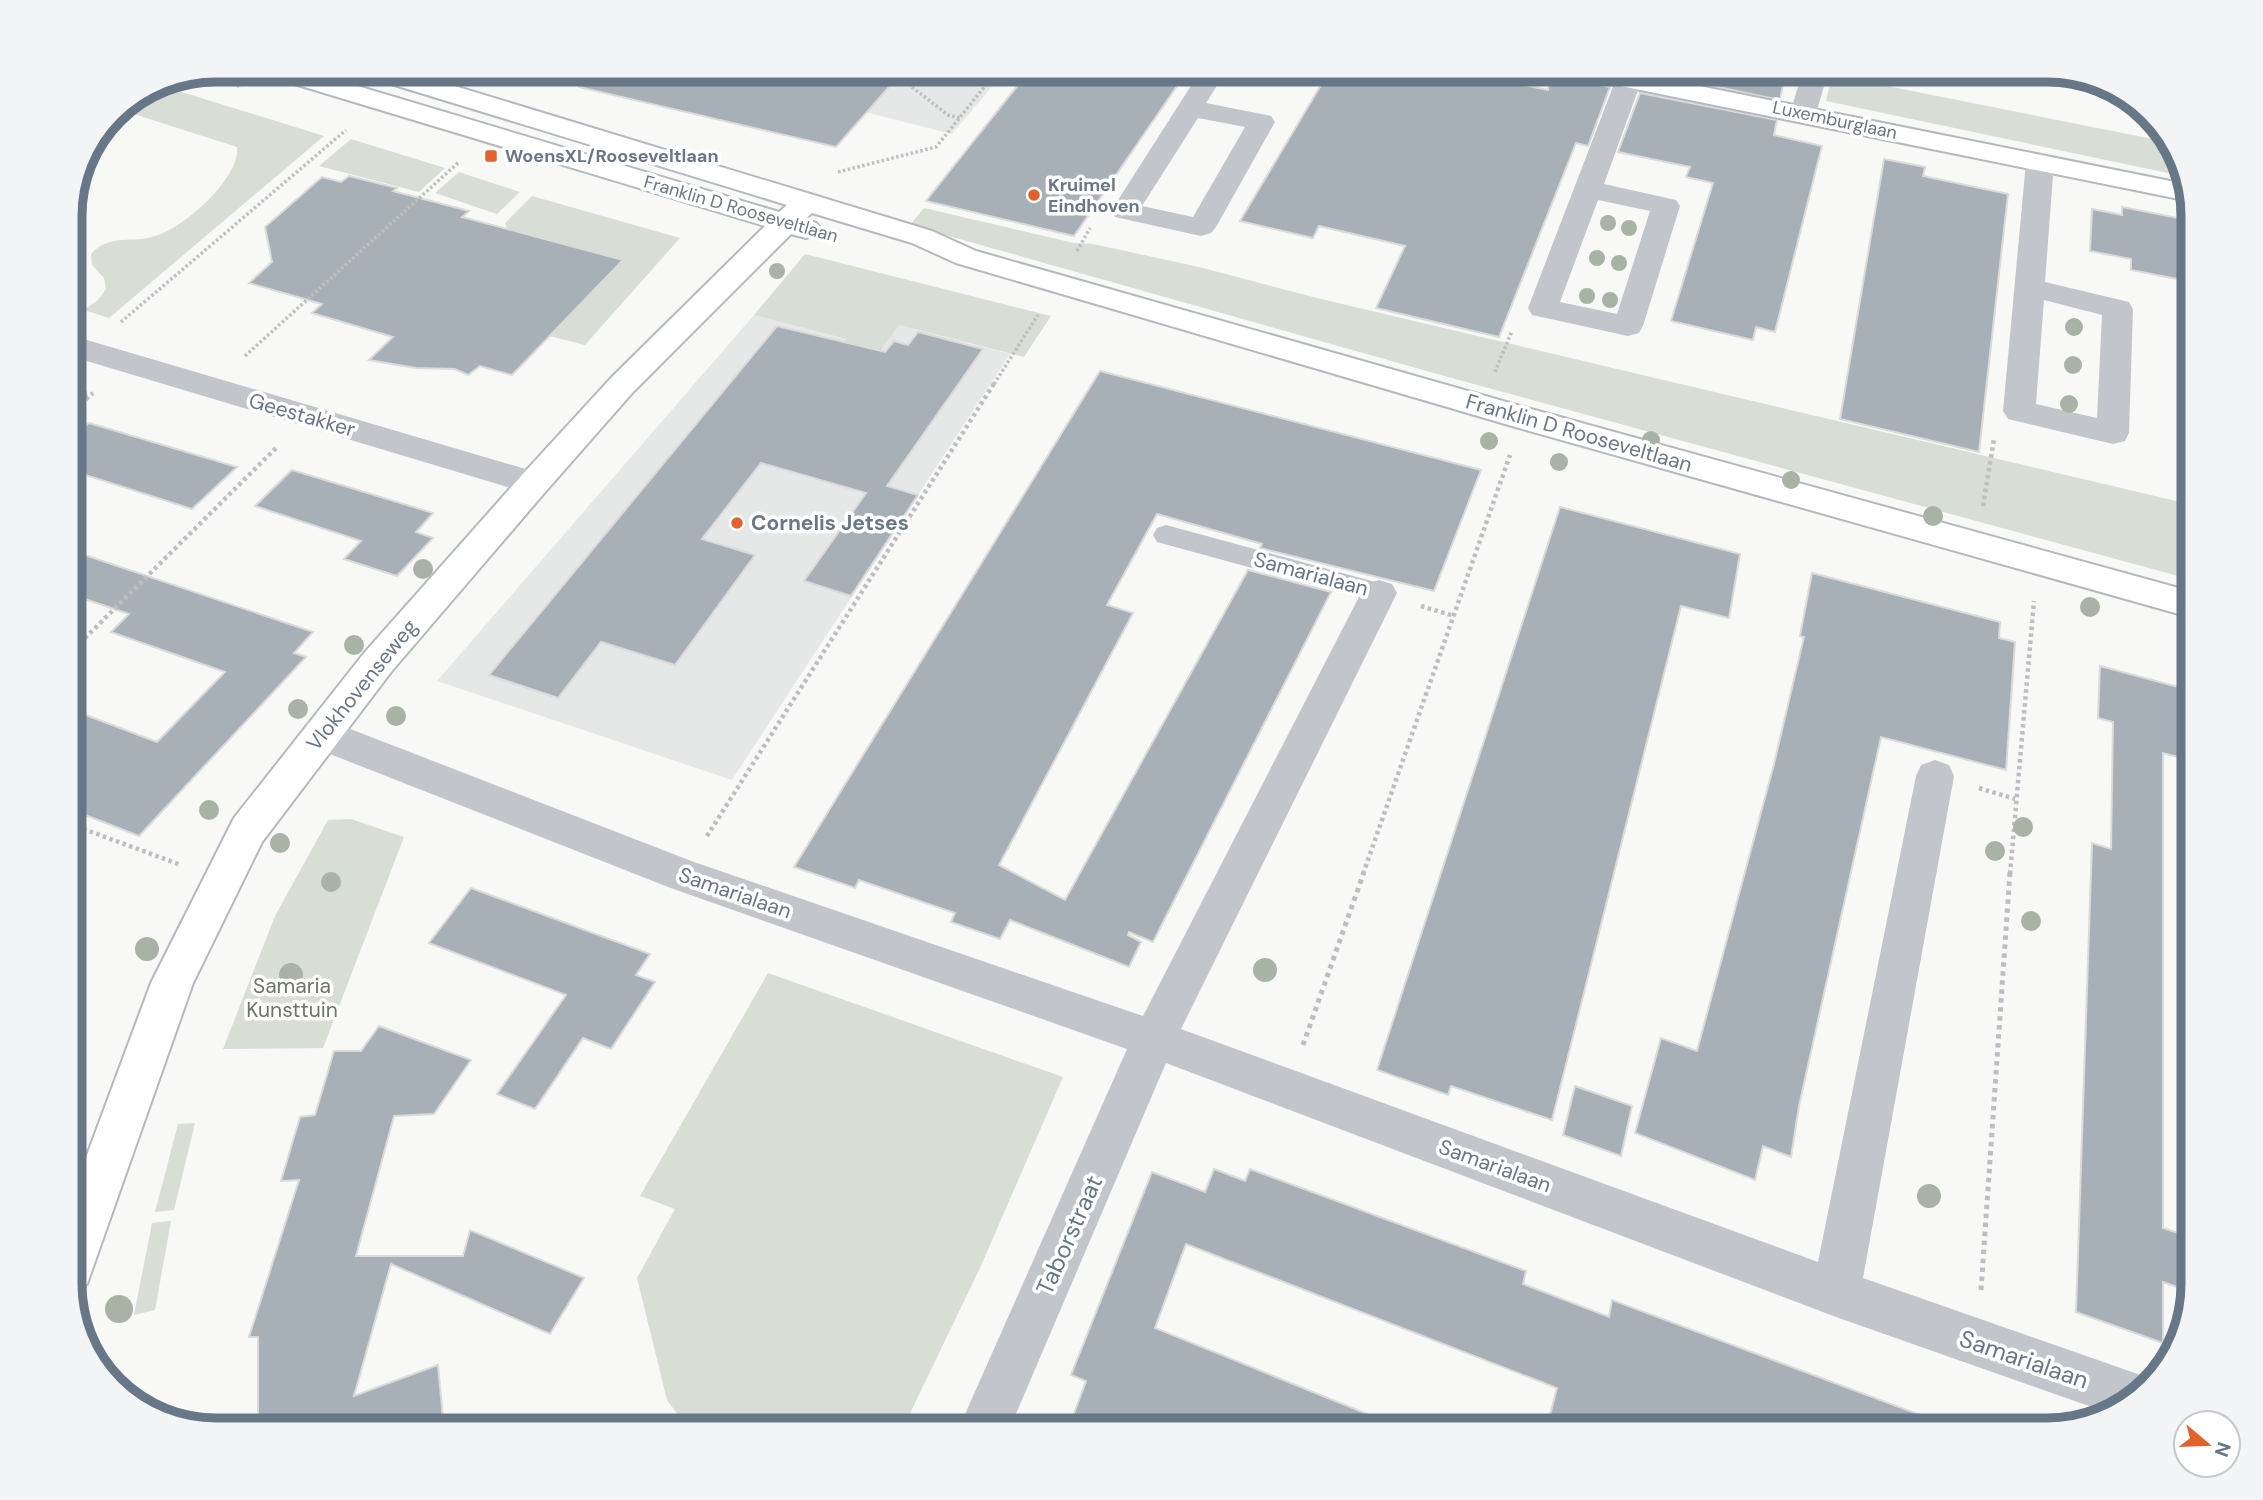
<svg xmlns="http://www.w3.org/2000/svg" width="2263" height="1500" font-family="'DM Sans',sans-serif">
<style>
.built{fill:#e6e7e7}
.green{fill:#d8ddd5}
.building{fill:#a8b0b7;stroke:#dadad8;stroke-width:2}
.lines{fill:none;stroke-linecap:round;stroke-linejoin:round}
.secondary-casing{stroke:#b4b9be;stroke-width:4}
.path-far2{stroke:#bcbec1;stroke-width:3.5;stroke-dasharray:2.5 2.5;stroke-linecap:butt}
.path-far1{stroke:#bcbec1;stroke-width:4.5;stroke-dasharray:3.5 3.5;stroke-linecap:butt}
.path{stroke:#bcbec1;stroke-width:5;stroke-dasharray:4.5 4.5;stroke-linecap:butt}
.lane{fill:#c2c5ca;fill-rule:evenodd}
.street{fill:#c2c5ca;fill-rule:evenodd}
.secondary{fill:#fff;fill-rule:evenodd}
.tree{fill:#a8b2a5}
.poi-dot{fill:#e1622d;stroke:#fff;stroke-width:2.5}
.labels{text-anchor:middle;dominant-baseline:central;stroke-width:7;stroke-linejoin:round;paint-order:stroke}
.far-street-label{font-size:18px;fill:#687787;stroke:#fff}
.far-poi-label{font-size:18px;font-weight:bold;fill:#687787;stroke:#fff;text-anchor:start}
.street-label{font-size:21px;fill:#687787;stroke:#fff}
.poi-label{font-size:21px;font-weight:bold;fill:#687787;stroke:#fff;text-anchor:start}
.park-label{font-size:21px;fill:#667963;stroke:#fff}
.near-street-label{font-size:24px;fill:#687787;stroke:#fff}
.rim{fill:none;stroke:#687787;stroke-width:9}
</style>
<rect width="100%" height="100%" fill="#f8f8f6"/>
<!-- built -->
<path class="built" d="M699,70H1006L952,134Z
M754,315L846,339L835,355L899,325L1010,354L732,780L437,681Z"/>
<!-- green -->
<path class="green" d="M1832,75L2173,143L2182,176L1826,101Z
M156,84L324,136L109,318L84,310L98,300L106,289L104,278L92,265L91,254C109,234 129,243 152,237C181,231 241,178 237,147L118,109Z
M351,139L445,168L419,192L319,166Z
M459,172L520,192L497,214L435,193Z
M532,196L680,238L585,345L549,336L505,223Z
M924,208L1074,243L1093,244L1199,267L1317,298L2193,505V580L1448,377L910,225Z
M805,254L1051,316L1024,357L899,325L870,365L834,355L846,339L754,315Z
M351,819L404,837L323,1048L223,1049L275,916L328,820Z
M768,973L1063,1077L980,1268L902,1430H689L667,1400L637,1278L675,1209L640,1196Z
M195,1123L174,1210L155,1212L178,1124Z
M171,1221L155,1310L134,1315L152,1223Z"/>
<!-- building -->
<path class="building" d="M581,70H847L852,77L877,83L887,80L891,74L888,70H904L836,147L579,87Z
M1030,70H1188L1074,236L926,201Z
M1330,70H1450L1548,90L1550,70H1565L1571,79L1610,87L1588,146L1576,143L1499,337L1376,308L1405,246L1319,226L1313,238L1240,221Z
M1637,70H1786L1780,100Z
M1640,93L1777,120L1774,135L1822,146L1775,332L1756,327L1753,340L1671,321L1713,183L1686,177L1690,167L1618,152Z
M1884,159L1925,167L1923,176L2008,194L1979,452L1840,419Z
M349,176L397,188L393,191L469,211L462,217L623,260L512,375L480,366L468,375L455,369L416,368L369,360L393,337L312,313L322,304L249,283L272,262L265,227L322,177L341,182Z
M2122,207L2178,218V227L2193,230V282L2131,270V259L2090,251L2092,209L2122,215Z
M777,326L885,352L894,341L908,345L918,332L983,349L887,486L918,495L851,596L804,581L866,493L761,463L702,539L755,555L675,665L601,642L558,698L489,675Z
M1100,371L1481,470L1434,591L1260,548L1262,544L1157,514L1107,605L1133,613L999,865L1065,900L1248,570L1331,592L1153,942L1129,932L1128,935L1141,942L1129,967L1010,920L1000,939L951,922L955,913L859,880L855,888L794,867Z
M89,423L237,467L192,509L70,470V439Z
M292,470L433,513L416,532L433,538L397,576L344,559L361,541L255,506Z
M1560,507L1740,554L1729,618L1681,606L1552,1120L1451,1086L1448,1095L1377,1070Z
M70,550L313,632L294,653L306,657L139,836L70,809V709L157,742L225,672L111,632L129,614L70,594Z
M1812,573L2000,622L1999,638L2015,642L2006,770L1881,737L1799,1106L1791,1157L1763,1146L1755,1180L1635,1133L1661,1038L1697,1051L1774,764L1804,637L1800,636Z
M2100,666L2193,691V761L2163,753V1228L2193,1238V1285L2191,1292L2163,1282V1343L2076,1312L2092,843L2111,849L2113,722L2098,718Z
M471,888L650,954L636,975L655,982L611,1049L583,1038L535,1109L497,1094L566,995L429,943Z
M379,1026L471,1060L434,1114L394,1116L356,1256H463L470,1230L584,1278L550,1334L391,1264L354,1396L438,1365L443,1419L413,1430H258V1337H249L299,1180L281,1181L300,1117L315,1115L334,1051H361Z
M1575,1086L1632,1106L1621,1156L1563,1135Z
M1214,1169L1245,1181L1250,1169L1526,1271L1523,1284L1609,1317L1612,1300L1950,1426L1949,1430H1546L1557,1388L1186,1244L1155,1328L1402,1428L1401,1430H1068L1086,1381L1071,1375L1152,1172L1205,1192Z"/>
<g class="lines">
<defs>
<path id="secondary" d="M264,70H304L779,212L787,205L365,76L361,70H402L932,231L976,251L1531,409L2193,592V618L1512,426L956,263L912,243L812,213L805,219L816,223L821,229L816,235L806,238L791,234L633,392L546,491L391,672L262,842L193,983L87,1284L70,1291V1201L151,983L234,818L365,652L522,475L611,378L765,226L268,76Z
M1568,70H1620L2185,184L2189,201L1581,78L1572,76Z"/>
</defs>
<!-- secondary casing -->
<use href="#secondary" class="secondary-casing"/>
<!-- path-far2 -->
<path class="path-far2" d="M199,73L242,87
M912,87L948,115L960,118
M838,172L936,147L998,70
M1077,251L1090,228
M121,322L346,130
M245,356L459,162
M1495,372L1512,331
M994,384L1038,315"/>
<!-- path-far1 -->
<path class="path-far1" d="M70,397L88,393
M70,413L93,393
M1983,506L1994,439
M1421,606L1454,616
M70,653L277,447
M1979,788L2015,799
M70,824L181,865
M707,836L995,382
M1363,874L1510,455
M2010,874L2034,601"/>
<!-- path -->
<path class="path" d="M1303,1045L1364,872
M1981,1290L2010,872"/>
<!-- lane -->
<path class="lane" d="M850,70H885L888,74L885,78L878,80L853,74Z
M1166,525L1379,583L1389,586L1393,593L1389,600L1379,603L1157,542L1153,535L1157,528Z"/>
<!-- street -->
<path class="street" d="M1201,70H1227L1206,103L1271,116L1275,122L1216,227L1211,233L1201,236L1115,217L1111,211ZM1198,118L1245,127L1193,217L1142,206Z
M1803,70H1829L1816,113L1813,119L1803,121L1793,119L1790,113Z
M1629,71L1638,73L1642,79L1604,184L1676,200L1680,206L1643,326L1639,333L1628,336L1532,315L1528,308L1616,79L1620,73ZM1598,200L1650,211L1617,314L1560,302Z
M2040,154L2050,156L2054,162L2045,282L2129,302L2133,309L2129,433L2125,441L2113,444L2008,419L2003,411L2026,162L2030,156ZM2044,300L2102,315L2097,418L2036,404Z
M70,335L546,475L551,483L546,491L534,495L70,356Z
M1379,580L1392,584L1397,593L1181,1029L1818,1262L1916,776L1921,765L1935,760L1949,765L1954,776L1863,1278L2152,1379L2120,1411L2109,1413L1836,1317L1166,1063L1009,1430H958L1127,1049L668,887L307,745L302,734L307,723L321,719L335,723L694,862L1143,1016L1361,593L1366,584Z"/>
<!-- secondary -->
<use href="#secondary" class="secondary"/>
</g>
<!-- trees -->
<g class="tree">
<circle cx="1608" cy="223" r="8"/>
<circle cx="1629" cy="228" r="8"/>
<circle cx="1597" cy="258" r="8"/>
<circle cx="1619" cy="263" r="8"/>
<circle cx="777" cy="271" r="8"/>
<circle cx="1587" cy="296" r="8"/>
<circle cx="1610" cy="300" r="8"/>
<circle cx="2074" cy="327" r="9"/>
<circle cx="2073" cy="365" r="9"/>
<circle cx="2069" cy="404" r="9"/>
<circle cx="1651" cy="440" r="9"/>
<circle cx="1489" cy="441" r="9"/>
<circle cx="1559" cy="462" r="9"/>
<circle cx="1791" cy="480" r="9"/>
<circle cx="1933" cy="516" r="10"/>
<circle cx="423" cy="569" r="10"/>
<circle cx="2090" cy="607" r="10"/>
<circle cx="354" cy="645" r="10"/>
<circle cx="298" cy="709" r="10"/>
<circle cx="396" cy="716" r="10"/>
<circle cx="209" cy="810" r="10"/>
<circle cx="2023" cy="827" r="10"/>
<circle cx="280" cy="843" r="10"/>
<circle cx="1995" cy="851" r="10"/>
<circle cx="331" cy="882" r="10"/>
<circle cx="2031" cy="921" r="10"/>
<circle cx="147" cy="949" r="12"/>
<circle cx="1265" cy="970" r="12"/>
<circle cx="291" cy="975" r="12"/>
<circle cx="1929" cy="1196" r="12"/>
<circle cx="119" cy="1309" r="14"/>
</g>
<!-- markers -->
<g class="poi-dot">
<rect x="484" y="149" width="14" height="14" rx="3.5"/>
<circle cx="1034" cy="195" r="7"/>
<circle cx="737" cy="523" r="7"/>
</g>
<g class="labels">
<!-- far-street labels -->
<g class="far-street-label">
<text transform="translate(1835 120) rotate(12)">Luxemburglaan</text>
<text transform="translate(741 209) rotate(16)">Franklin D Rooseveltlaan</text>
</g>
<!-- far-poi labels -->
<g class="far-poi-label">
<text x="505" y="156">WoensXL/Rooseveltlaan</text>
<text x="1048" y="185">Kruimel<tspan x="1048" dy="21">Eindhoven</tspan></text>
</g>
<!-- street labels -->
<g class="street-label">
<text transform="translate(302 415) rotate(16)">Geestakker</text>
<text transform="translate(1579 433) rotate(16)">Franklin D Rooseveltlaan</text>
<text transform="translate(1311 574) rotate(15)">Samarialaan</text>
<text transform="translate(362 685) rotate(-51)">Vlokhovenseweg</text>
<text transform="translate(735 893) rotate(19)">Samarialaan</text>
<text transform="translate(1495 1166) rotate(20)">Samarialaan</text>
</g>
<!-- poi labels -->
<g class="poi-label">
<text x="751" y="523">Cornelis Jetses</text>
</g>
<!-- park labels -->
<g class="park-label">
<text x="292" y="986">Samaria<tspan x="292" dy="24">Kunsttuin</tspan></text>
</g>
<!-- near-street labels -->
<g class="near-street-label">
<text transform="translate(1069 1235) rotate(-66)">Taborstraat</text>
<text transform="translate(2024 1359) rotate(19)">Samarialaan</text>
</g>
</g>
<!-- crop -->
<path d="M0 0H2263V1500H0ZM216 82H2047A134 134 0 0 1 2181 216V1284A134 134 0 0 1 2047 1418H216A134 134 0 0 1 82 1284V216A134 134 0 0 1 216 82Z" fill="#f3f4f5" fill-rule="evenodd"/>
<path class="rim" d="M216 82H2047A134 134 0 0 1 2181 216V1284A134 134 0 0 1 2047 1418H216A134 134 0 0 1 82 1284V216A134 134 0 0 1 216 82Z"/>
<!-- north arrow -->
<g transform="translate(2207 1444) rotate(109)"><circle r="33" fill="#ffffff" stroke="#c3c9cf" stroke-width="2"/>
<path d="M0-5L12 26L0 18L-12 26Z" fill="#e1622d"/>
<text y="-10" font-size="19" font-weight="bold" text-anchor="middle" fill="#687787">N</text>
</g>
</svg>
